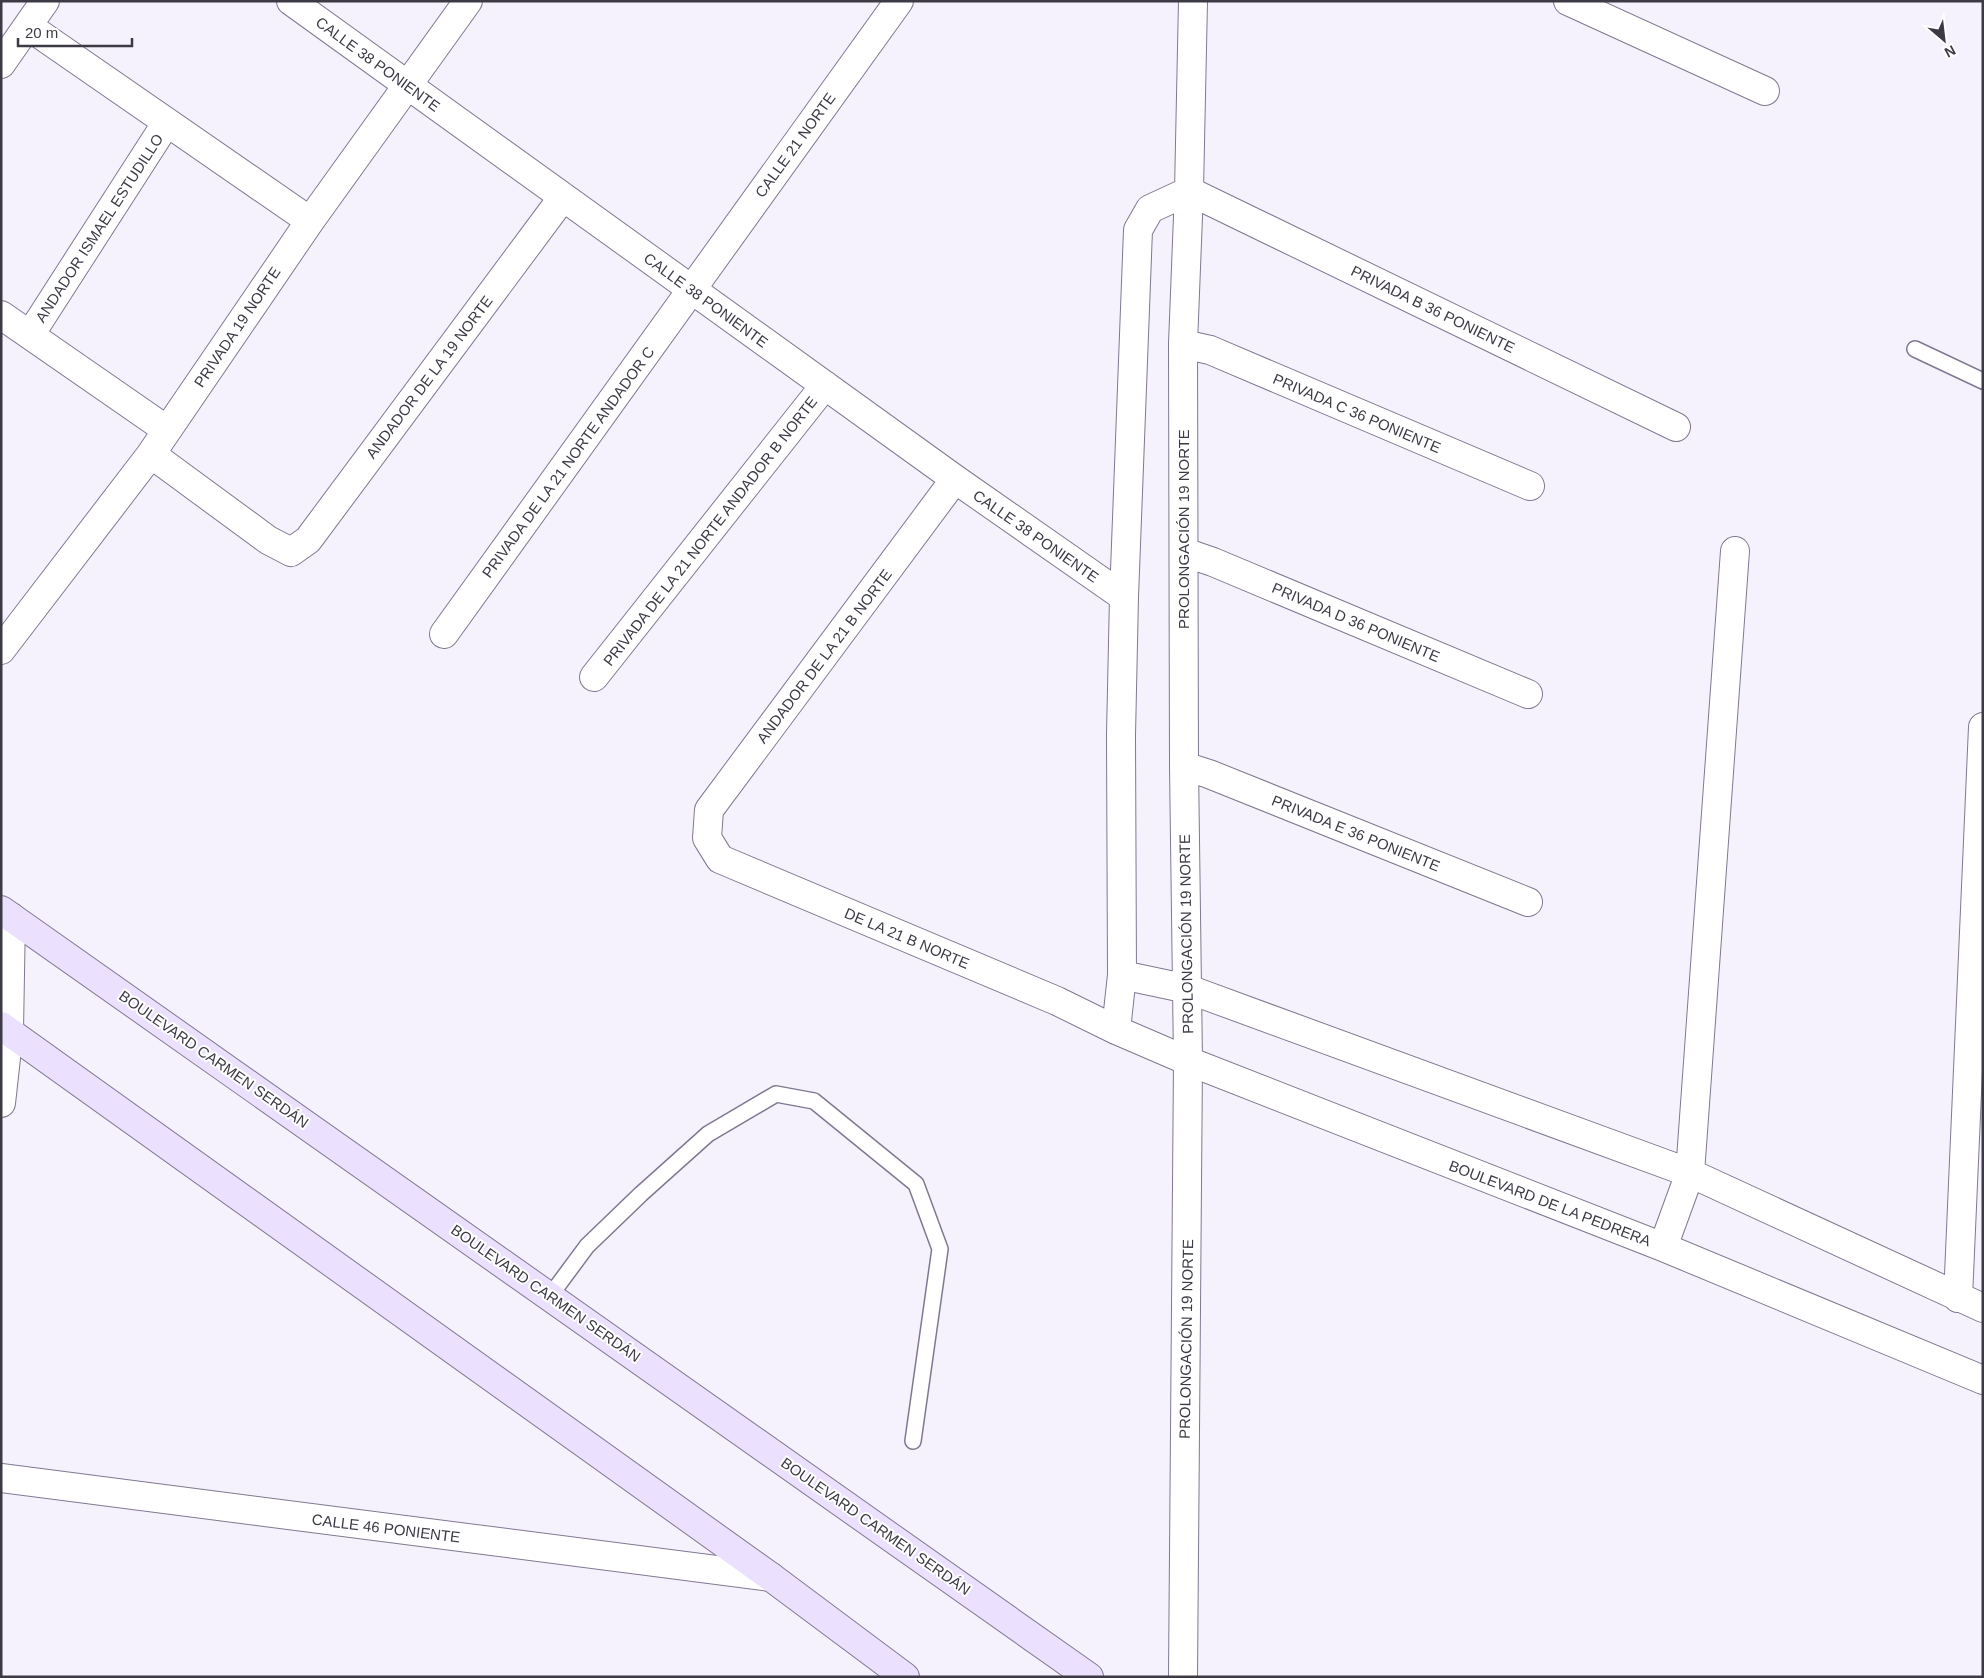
<svg xmlns="http://www.w3.org/2000/svg" width="1984" height="1678" font-family="Helvetica,sans-serif">
<style>
.lines{fill:none;stroke-linecap:round;stroke-linejoin:round}
.service-casing{stroke:#807891;stroke-width:18}
.minor-casing{stroke:#807891;stroke-width:30}
.secondary-casing{stroke:#807891;stroke-width:30}
.service{stroke:#fff;stroke-width:15}
.minor{stroke:#fff;stroke-width:28}
.secondary{stroke:#ebe1fe;stroke-width:28}
.labels{text-anchor:middle;dominant-baseline:central;stroke-width:4;stroke-linejoin:round;paint-order:stroke}
.street-label{font-size:15px;fill:#3d3a45;stroke:#fff}
</style>
<rect width="100%" height="100%" fill="#f5f2fd"/>
<g class="lines">
<defs>
<path id="service" d="M1915,349L1983,381
M550,1296L587,1246L641,1194L708,1134L776,1094L814,1101L916,1184L940,1249L913,1441"/>
<path id="minor" d="M291,1L955,479L1124,597
M1568,1L1765,91
M28,26L310,221
M1,64L45,1
M1189,191L1676,427
M1,315L167,430
M30,335L167,122
M1183,344L1210,350L1530,486
M151,454L268,540L291,552L308,540L563,197
M955,479L709,810L707,838L720,859L1057,1001L1116,1030L1188,1061L1663,1247L1983,1380
M1184,552L1213,562L1528,694
M444,634L899,1
M1,650L151,454L310,221L468,1
M594,677L825,385
M1184,766L1209,774L1528,902
M1122,975L1188,989L1690,1173L1983,1308
M1116,1030L1122,975L1121,735L1124,597L1138,230L1150,209L1189,191
M1,1103L9,1031L11,917
M1663,1247L1690,1173L1735,551
M1958,1298L1983,727
M1,1478L771,1577
M1183,1677L1188,1061L1184,766L1183,344L1189,191L1193,1"/>
<path id="secondary" d="M1,910L1089,1677
M1,1026L771,1577L905,1677"/>
</defs>
<!-- service casing -->
<use href="#service" class="service-casing"/>
<!-- minor casing -->
<use href="#minor" class="minor-casing"/>
<!-- secondary casing -->
<use href="#secondary" class="secondary-casing"/>
<!-- service -->
<use href="#service" class="service"/>
<!-- minor -->
<use href="#minor" class="minor"/>
<!-- secondary -->
<use href="#secondary" class="secondary"/>
</g>
<g class="labels">
<!-- street labels -->
<g class="street-label">
<text transform="translate(378 64) rotate(36)">CALLE 38 PONIENTE</text>
<text transform="translate(795 145) rotate(-54)">CALLE 21 NORTE</text>
<text transform="translate(99 228) rotate(-57)">ANDADOR ISMAEL ESTUDILLO</text>
<text transform="translate(706 300) rotate(36)">CALLE 38 PONIENTE</text>
<text transform="translate(1433 309) rotate(26)">PRIVADA B 36 PONIENTE</text>
<text transform="translate(237 327) rotate(-56)">PRIVADA 19 NORTE</text>
<text transform="translate(429 377) rotate(-53)">ANDADOR DE LA 19 NORTE</text>
<text transform="translate(1357 413) rotate(23)">PRIVADA C 36 PONIENTE</text>
<text transform="translate(568 462) rotate(-54)">PRIVADA DE LA 21 NORTE ANDADOR C</text>
<text transform="translate(1183 529) rotate(-90)">PROLONGACIÓN 19 NORTE</text>
<text transform="translate(710 531) rotate(-52)">PRIVADA DE LA 21 NORTE ANDADOR B NORTE</text>
<text transform="translate(1036 536) rotate(35)">CALLE 38 PONIENTE</text>
<text transform="translate(1356 622) rotate(23)">PRIVADA D 36 PONIENTE</text>
<text transform="translate(824 656) rotate(-53)">ANDADOR DE LA 21 B NORTE</text>
<text transform="translate(1356 833) rotate(22)">PRIVADA E 36 PONIENTE</text>
<text transform="translate(1186 934) rotate(-91)">PROLONGACIÓN 19 NORTE</text>
<text transform="translate(907 938) rotate(23)">DE LA 21 B NORTE</text>
<text transform="translate(214 1059) rotate(35)">BOULEVARD CARMEN SERDÁN</text>
<text transform="translate(1550 1203) rotate(21)">BOULEVARD DE LA PEDRERA</text>
<text transform="translate(546 1293) rotate(35)">BOULEVARD CARMEN SERDÁN</text>
<text transform="translate(1186 1339) rotate(-89)">PROLONGACIÓN 19 NORTE</text>
<text transform="translate(876 1526) rotate(35)">BOULEVARD CARMEN SERDÁN</text>
<text transform="translate(386 1528) rotate(7)">CALLE 46 PONIENTE</text>
</g>
</g>
<!-- border -->
<rect width="1984" height="1678" fill="none" stroke="#3d3a45" stroke-width="5"/>
<!-- north arrow -->
<g transform="translate(1944 40) rotate(152)" stroke="#ffffff" stroke-width="4" paint-order="stroke">
<path d="M0-4L9 19L0 12L-9 19Z" fill="#3d3a45"/>
<text y="-8" font-size="14" font-weight="bold" text-anchor="middle" fill="#3d3a45">N</text>
</g>
<!-- scale -->
<path d="M18 38v8h114v-8" fill="none" stroke="#3d3a45" stroke-width="2.5"/>
<text x="25" y="38" font-size="15" fill="#3d3a45" stroke="#ffffff" stroke-width="4" paint-order="stroke">20 m</text>
</svg>
